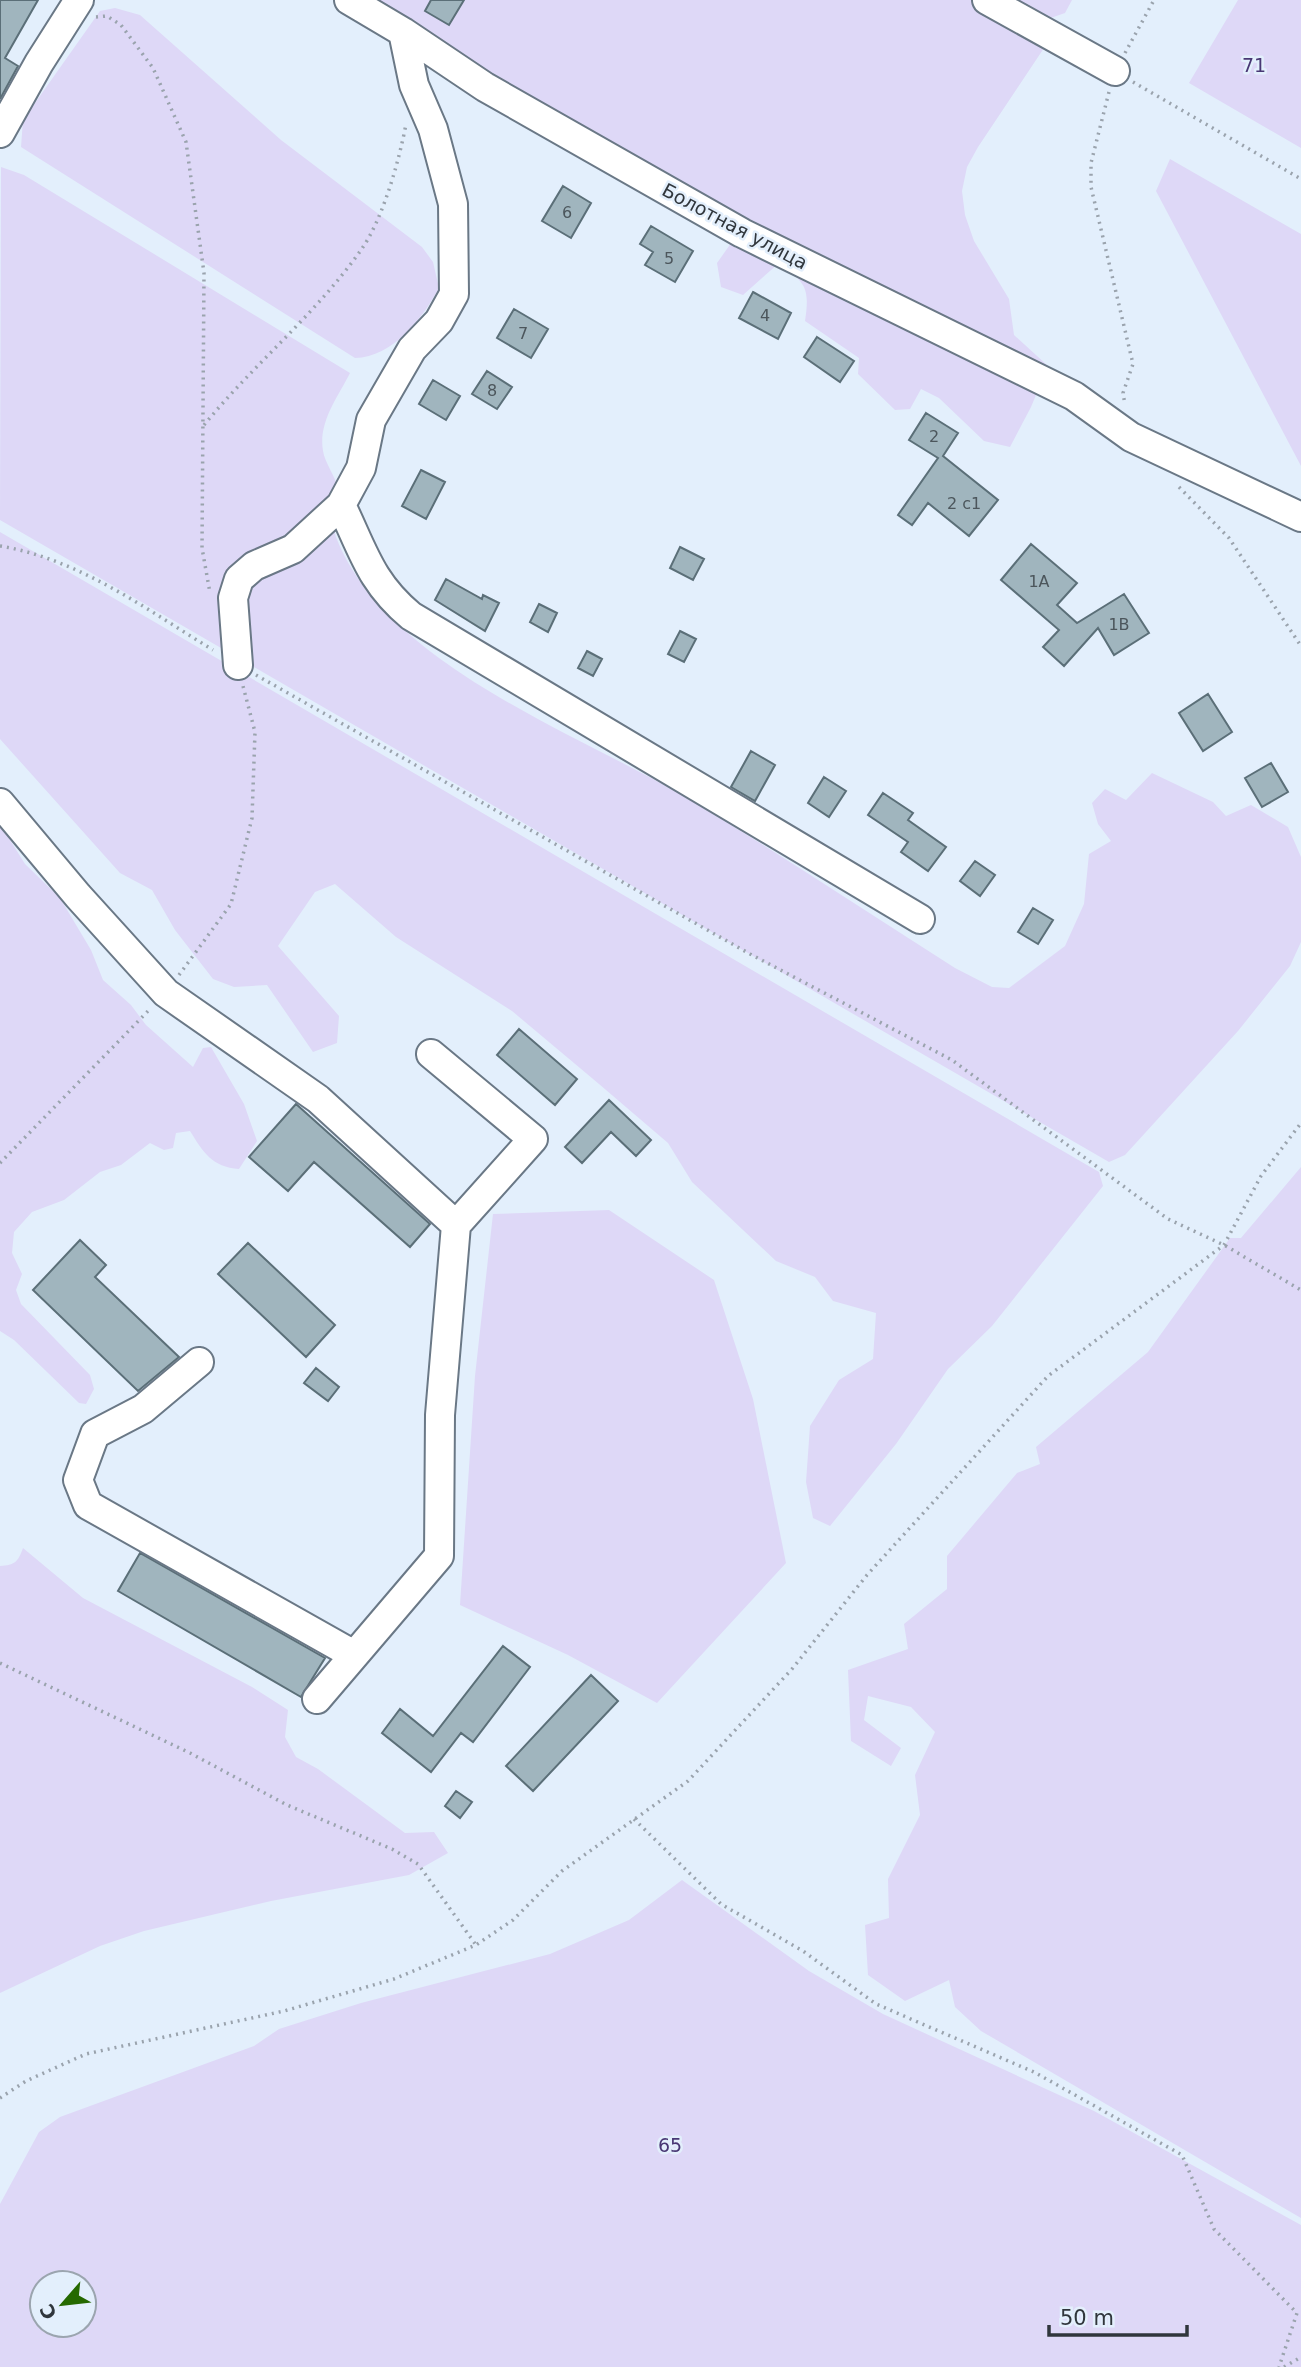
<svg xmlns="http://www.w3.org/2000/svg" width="1301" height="2367" font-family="'DejaVu Sans',sans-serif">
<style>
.green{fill:#ded8f7;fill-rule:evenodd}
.building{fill:#a0b5be;stroke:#5b6f78;stroke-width:2}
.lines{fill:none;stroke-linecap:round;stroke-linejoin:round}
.minor-casing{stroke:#6a7886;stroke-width:32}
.path{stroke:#9aa3ad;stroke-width:3.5;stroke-dasharray:2 5;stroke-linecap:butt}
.minor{stroke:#fff;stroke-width:28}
.labels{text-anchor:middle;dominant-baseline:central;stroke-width:5;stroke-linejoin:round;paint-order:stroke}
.number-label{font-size:16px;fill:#4c565c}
.park-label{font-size:19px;fill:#483774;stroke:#e3effc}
.street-label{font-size:19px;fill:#30363c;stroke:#e3effc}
</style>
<rect width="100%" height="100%" fill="#e3effc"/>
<!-- green -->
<path class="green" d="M369,0H972L1048,42L978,147L967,167L962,191L965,215L974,241L1009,299L1014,335L1048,366L1031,407L1010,447L984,441L939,398L921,389L910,409L895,410L858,374L859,358L805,321C810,288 806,283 779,263L743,295L721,287L717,263L734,239L698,195Z
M1004,0H1072L1065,13L1042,21Z
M1238,0H1301V148L1189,83Z
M115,8L140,15L281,140L422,247L433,262L439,288C422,319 393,357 355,358L21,147L23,120L100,11Z
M1170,159L1301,234V466L1156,191Z
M1,167L24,175L350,373C338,397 318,422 323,451C325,464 336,476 338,490C341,505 331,523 336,537C384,662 573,732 682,795C774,850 864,910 955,968L992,987L1009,988L1065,946L1084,904L1089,854L1111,841L1098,824L1092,803L1105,789L1126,800L1152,773L1213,802L1226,816L1251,805L1288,827L1301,857V942L1290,966L1238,1031L1125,1155L1109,1162L0,520Z
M0,532L1099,1172L1103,1186L992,1326L948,1369L896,1444L830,1526L813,1518L806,1482L810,1426L839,1380L873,1359L876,1313L833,1301L815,1277L776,1261L692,1182L668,1143L599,1084L512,1011L396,937L335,884L315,892L278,946L339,1016L337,1043L313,1052L267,985L234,987L213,979L175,930L152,890L120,873L0,739Z
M0,824L25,864L60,898L91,950L103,980L131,1005L146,1025L193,1067L203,1048L211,1047L244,1104L257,1141L239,1169C212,1167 203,1152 190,1131L176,1133L173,1148L164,1150L150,1143L121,1165L100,1172L64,1200L32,1212L14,1232L12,1253L22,1274L16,1290L21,1304L90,1375L94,1389L86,1404L79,1403L14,1340L0,1331Z
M1301,1167V2218L981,2031L955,2007L949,1980L905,2001L868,1975L865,1925L889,1918L888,1879L920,1815L915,1775L935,1732L911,1707L868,1696L864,1720L901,1748L891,1766L851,1741L848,1670L908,1649L904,1624L947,1589V1556L1017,1473L1040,1464L1036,1447L1148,1352L1230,1238H1241Z
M609,1210L714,1280L753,1399L786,1563L657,1703L568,1655L460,1605L475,1376L493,1214Z
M23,1548L83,1598L252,1687L288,1710L285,1737L296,1757L318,1769L405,1833L434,1832L448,1853L409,1875L271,1901L144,1931L100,1946L0,1993V1566C15,1565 18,1562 23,1548Z
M682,1880L809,1971L883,2014L1094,2111L1301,2225V2367H0V2204L39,2132L60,2117L254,2046L279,2029L361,2003L550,1954L629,1920ZM42,2283H84V2325H42Z"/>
<!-- building -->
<path class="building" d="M0,0H38L5,58L18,66L0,99Z
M431,0H464L449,25L425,11Z
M563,186L591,203L571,238L542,221Z
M651,226L693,251L675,282L645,265L653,252L640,244Z
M753,292L791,313L778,339L739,318Z
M514,309L548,329L531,358L497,338Z
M817,337L854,361L840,382L804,357Z
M487,371L512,387L497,409L472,394Z
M433,380L460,396L446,420L419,404Z
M926,413L958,433L943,456L998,500L969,536L928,503L912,525L898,515L938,458L909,440Z
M421,470L445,482L426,519L402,506Z
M1031,544L1077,583L1057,605L1077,623L1124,594L1149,633L1114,655L1098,628L1064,666L1043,647L1059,630L1001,580Z
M680,547L704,559L693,580L670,568Z
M446,579L482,599L483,595L499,603L485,631L435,600Z
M539,604L557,613L548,632L530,622Z
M680,631L696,639L684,662L668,654Z
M587,651L602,659L593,676L578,668Z
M1208,694L1232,732L1203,751L1179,713Z
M751,751L775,765L755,801L731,787Z
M1271,763L1288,792L1262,807L1245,778Z
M824,777L846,791L829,817L808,803Z
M883,793L913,813L908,820L946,847L928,871L901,852L908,842L868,815Z
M975,861L995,875L980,896L960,881Z
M1033,908L1053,920L1038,944L1018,932Z
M519,1029L577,1079L555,1105L497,1055Z
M609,1100L651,1140L636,1156L611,1132L582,1163L565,1147Z
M296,1104L430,1224L410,1247L314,1162L288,1191L249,1157Z
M80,1240L106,1265L95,1277L179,1357L138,1391L33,1290Z
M248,1243L335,1325L306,1357L218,1274Z
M316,1368L339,1387L328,1401L304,1383Z
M140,1553L325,1658L301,1697L118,1591Z
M503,1646L530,1667L473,1742L461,1733L431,1772L382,1733L400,1709L433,1736Z
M591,1675L618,1701L533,1791L506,1766Z
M456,1791L472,1802L460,1818L445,1806Z"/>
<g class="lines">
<defs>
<path id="minor" d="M349,0L403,32L485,87L742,233L1074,396L1131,437L1301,517
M987,0L1115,71
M0,133L39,63L79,0
M341,505C363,550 370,582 411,616L920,919
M238,665L233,598L239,579L254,566L293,549L341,505L361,468L371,420L412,349L439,321L454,294L453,204L433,129L414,85L403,32
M0,803L78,896L166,993L318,1099L456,1225
M199,1362L143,1409L95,1434L78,1480L88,1505L354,1655
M317,1699L439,1556L440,1415L456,1225L533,1139L431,1054"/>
</defs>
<!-- minor casing -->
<use href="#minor" class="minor-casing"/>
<!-- path -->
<path class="path" d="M96,17L107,16L121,25L153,68L186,142L204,273L202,548L210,593
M1125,53L1154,0
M1133,82L1301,179
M1109,92L1091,163V187L1133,364L1123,393L1125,405
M204,425C253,365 316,314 361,250C383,219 399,161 406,124
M1179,487L1229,538L1301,646
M0,546C79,559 146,609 213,650
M256,675L750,954L952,1060L1168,1219L1224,1245L1301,1290
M179,975L231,904L252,818L255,732L243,686
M0,1163L151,1008
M0,1663L190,1753L287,1805L392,1849L418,1864L476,1945
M634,1819L721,1904L803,1951L876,2004L1034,2072L1182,2155L1214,2229L1297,2313L1279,2367
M0,2098L26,2081L86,2054L284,2011L394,1979L476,1945L513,1920L562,1871L688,1781L792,1669L867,1575L1048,1376L1224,1245L1261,1176L1301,1123
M1284,2367L1301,2357"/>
<!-- minor -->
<use href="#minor" class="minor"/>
</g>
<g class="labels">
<!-- number labels -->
<g class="number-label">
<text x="567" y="212">6</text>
<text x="669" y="258">5</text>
<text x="765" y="315">4</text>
<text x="523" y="333">7</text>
<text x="492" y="390">8</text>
<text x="934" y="436">2</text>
<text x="964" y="503">2 с1</text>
<text x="1039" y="581">1А</text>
<text x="1119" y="624">1В</text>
</g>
<!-- park labels -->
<g class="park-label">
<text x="1254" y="65">71</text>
<text x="670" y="2145">65</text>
</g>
<!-- street labels -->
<g class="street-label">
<text transform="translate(735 226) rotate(28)">Болотная улица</text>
</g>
</g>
<!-- north arrow -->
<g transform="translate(63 2304) rotate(242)"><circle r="33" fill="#e3effc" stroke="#9ba5af" stroke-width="2"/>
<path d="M0-5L12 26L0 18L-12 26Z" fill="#256900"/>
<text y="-10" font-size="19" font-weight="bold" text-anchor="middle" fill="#30363c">С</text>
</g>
<!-- scale -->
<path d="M1049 2325v10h138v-10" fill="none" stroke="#30363c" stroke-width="3.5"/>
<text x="1060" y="2325" font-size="21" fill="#30363c" stroke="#e3effc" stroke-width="5" paint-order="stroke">50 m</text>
</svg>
